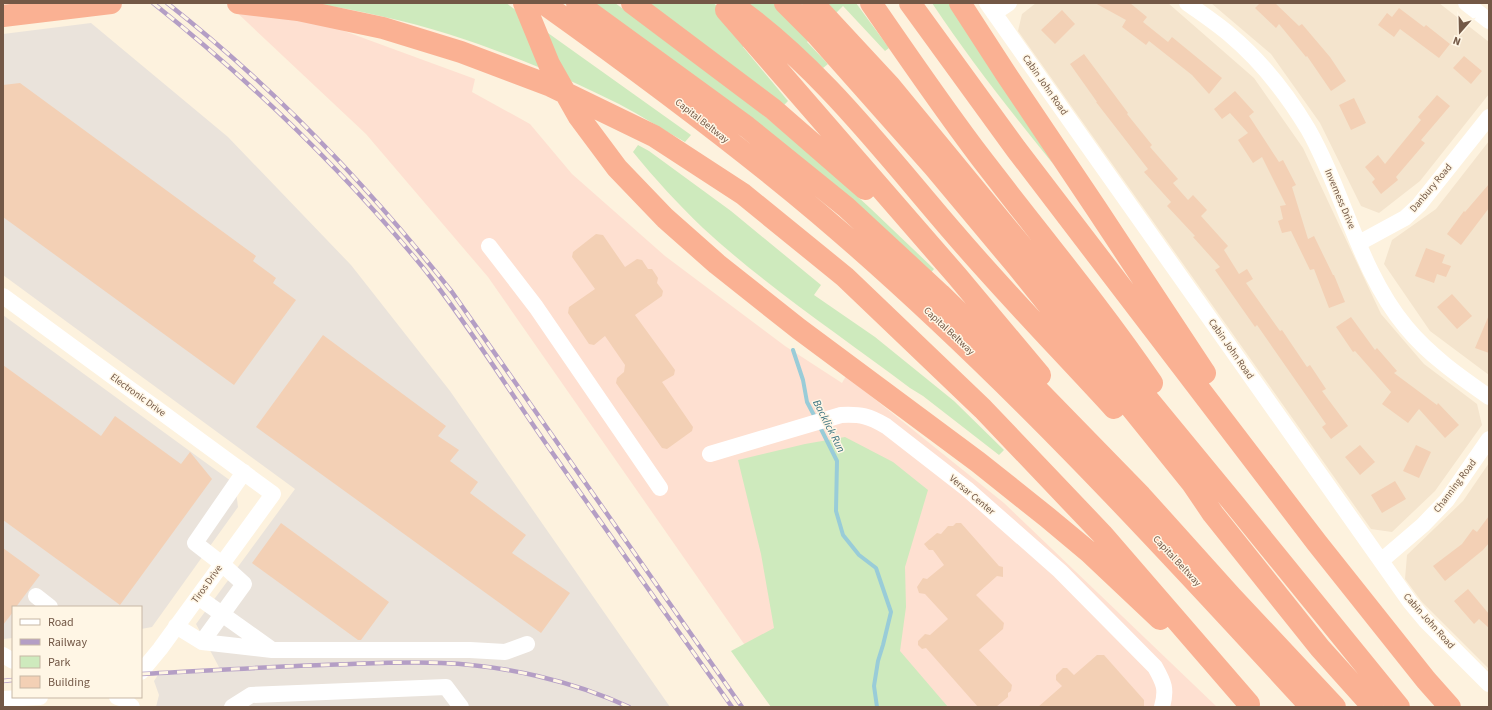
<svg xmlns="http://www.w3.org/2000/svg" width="1492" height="710" font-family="'Source Sans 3',sans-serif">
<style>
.residential{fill:#f4e4cd}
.commercial{fill:#fee0d1}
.industrial{fill:#eae3db}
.green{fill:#ceeabd}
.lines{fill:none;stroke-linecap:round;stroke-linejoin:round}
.stream{stroke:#99ccd8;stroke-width:4}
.building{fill:#f3d0b5}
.minor{stroke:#fff;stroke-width:16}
.highway{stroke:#fab193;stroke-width:22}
.rail-casing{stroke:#b49ec5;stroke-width:4.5}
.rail{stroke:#fff6e5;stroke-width:3;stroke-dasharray:9;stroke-linecap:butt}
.labels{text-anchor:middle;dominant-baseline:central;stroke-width:3;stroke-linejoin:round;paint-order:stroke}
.street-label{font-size:10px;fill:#735846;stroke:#fff6e5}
.water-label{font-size:11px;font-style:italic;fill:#3c7381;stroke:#fff6e5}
</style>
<rect width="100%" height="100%" fill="#fdf2de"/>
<!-- residential -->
<path class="residential" d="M1036,3H1168L1254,78L1303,148L1381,314L1424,364L1477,404L1482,425L1435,491L1392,532L1371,529L1018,31L1022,14Z
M1211,3H1439L1489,42V94L1420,181L1379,213L1361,206L1320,123L1271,54Z
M1489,141V375L1430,331L1384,264L1392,240L1436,209Z
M1489,463V669L1422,602L1405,579L1407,555L1463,501Z"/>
<!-- commercial -->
<path class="commercial" d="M231,7L336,28L475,79L472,92L530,124L572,174L665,256L785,346L842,383L846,376L1004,503L1217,707H788L488,277L366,134Z"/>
<!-- industrial -->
<path class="industrial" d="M91,23L228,137L351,265L450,391L670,707H156L159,695L154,681L160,672L220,669L196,624L295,489L3,275V34Z
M3,315L235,484L238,507L152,627L141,629V607H13V638L3,639Z"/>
<!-- green -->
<path class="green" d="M311,3H506L691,135L685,142C663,130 642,116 619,104C565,77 505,52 448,34C404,20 357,10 311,3Z
M591,3H615L666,40L732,89L820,162L870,208L934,269L929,275Z
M647,3H713L753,31L743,47L788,101L782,107Z
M746,3H856L889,48L885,51L843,6L807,42L828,64L823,68Z
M932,3H949L1054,165C1011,112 970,60 932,3Z
M638,145L649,151L731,211L821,285L814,295L875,337L954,401L1004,450L999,455L923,396L910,388C841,336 767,287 703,228C678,204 655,179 633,152Z
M845,437L893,462L928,490L905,567L906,607L900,651L948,707H771L731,651L774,628L761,554L738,460L805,444Z"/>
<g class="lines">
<!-- stream -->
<path class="stream" d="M793,350L803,380L807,402L816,419
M819,425L837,461L836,511L843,535L859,555L876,568L891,612L883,645L878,661L874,686L877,707"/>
</g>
<!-- building -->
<path class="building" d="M1095,3H1130L1147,17L1143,22L1168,42L1172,37L1222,78L1209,94L1192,75L1149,41L1146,45L1122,27L1126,20Z
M1260,3H1275L1299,26L1302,24L1330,57L1346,81L1331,91L1307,56L1306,57L1279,24L1276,28L1255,8Z
M1399,8L1424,27L1426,25L1450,44L1439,58L1400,29L1394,37L1378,25L1387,13L1392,17Z
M1062,10L1075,24L1055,44L1041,30Z
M1084,54L1128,113L1127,114L1152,145L1150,147L1178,179L1173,183L1188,200L1193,195L1207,210L1201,216L1228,246L1224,250L1239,274L1247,269L1253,279L1246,283L1280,331L1282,330L1307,367L1310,365L1326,389L1322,391L1348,426L1331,439L1322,427L1326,424L1257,325L1255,327L1215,270L1220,267L1193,237L1195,236L1167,206L1171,202L1144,172L1148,169L1096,102H1097L1070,64Z
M1464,56L1482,71L1471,84L1453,68Z
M20,83L256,256L253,261L276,278L273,283L296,300L234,385L3,217V85Z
M1235,91L1254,112L1249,116L1279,162L1283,160L1296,185L1292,187L1308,239L1314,236L1333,275H1334L1345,302L1329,308L1314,269L1310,270L1291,231L1282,233L1278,221L1283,219L1280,206L1286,205L1262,157L1253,163L1238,140L1248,133L1230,113L1222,119L1214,109Z
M1437,95L1450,106L1421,140L1425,143L1396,177L1398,180L1381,194L1372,182L1375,179L1365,167L1378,155L1385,164L1421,120L1418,117Z
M1354,98L1366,123L1351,130L1339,105Z
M1489,184V208L1461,245L1447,234L1464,211L1465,212Z
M596,234L603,235L625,267L637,259L642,260L648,269H652L658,278L657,283L663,291L662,296L635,315L675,370L674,375L662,382L693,427L692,431L667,449L662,448L616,383L617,378L624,372L625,365L605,336L594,345L589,344L568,313L569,307L595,289L572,257L573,252Z
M1426,248L1445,255L1442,263L1451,266L1446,277L1437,274L1434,283L1415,276Z
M1452,294L1472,316L1457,329L1437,307Z
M1489,315V353L1475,348Z
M1351,317L1375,350L1377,348L1397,371L1394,373L1437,405L1438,403L1459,425L1445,438L1419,409L1408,423L1382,404L1391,392L1355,351L1353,352L1336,327Z
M323,335L446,426L438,436L459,450L450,461L478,482L470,493L526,535L512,553L570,593L541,633L256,427Z
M3,365L101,436L115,416L181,464L190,452L212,479L120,605L3,520Z
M1360,445L1375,462L1360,475L1345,457Z
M1416,445L1431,452L1419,478L1403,471Z
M1395,481L1406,499L1382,513L1371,495Z
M1489,516V543L1483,550L1445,581L1433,566L1462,544L1473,529L1477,532Z
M281,523L389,602L361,640H358L252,563Z
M956,523H961L999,566L1003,567V577L997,576L976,595L1004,623L1003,629L979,650L1012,685L1011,691L1008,693V697L996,707H978L926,648L922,649L918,645V641L925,634L930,635L948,619L925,594L919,593L917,587L923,578L927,579L944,565L933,550H929L924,544L937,533L941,534L948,526H953Z
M3,548L40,575L16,607H13V612L3,625Z
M1468,589L1489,614V628L1479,619L1474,624L1454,601Z
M1097,655H1104L1144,700V707H1038L1062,686L1056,680V675L1063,668H1067L1074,675Z"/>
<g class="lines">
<!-- minor -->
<path class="minor" d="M987,3L1410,602L1425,620L1489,684
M1187,3C1201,13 1216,23 1229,34C1260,60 1287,94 1308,129C1344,192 1359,271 1406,327C1429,355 1459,376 1489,397
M1466,3L1489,21
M994,13L1009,3
M1359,243L1405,218L1419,205L1489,117
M489,246L536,307L660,488
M3,296L273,494L160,649L141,672
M710,454L841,415C861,414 869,416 886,426L967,489L1060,571L1155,667C1164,683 1167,689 1162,707
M1381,561L1423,525L1447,500L1489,439
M36,596L50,607
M198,597L271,649
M176,626L202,642L272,650H470L505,652L527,644
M202,642L244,584L222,564L195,543L244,472
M3,655L13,661
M117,697L123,699L132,707
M3,699L40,697
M232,707L251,695L446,687L461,707"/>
<!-- highway -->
<path class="highway" d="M238,3L298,10L383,28L461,52L551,86L654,136L743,194L845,277L983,409L1102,534L1249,704
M524,3L549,64L579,117L617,168L665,218L717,264L799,329L978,462L1047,517L1089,552L1160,619
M543,3C637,70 730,139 818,213C996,364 1154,536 1311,707
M577,3L747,127L846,207L940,294L1020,372L1141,496L1231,596L1335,707
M632,3L773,109L865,189
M730,3C817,63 884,152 953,232C1005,293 1060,349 1114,408
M785,3L816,34L934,167L1016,265L1192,483L1213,514L1320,648L1373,707
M813,3L890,86L1235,505L1399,707
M871,3C906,54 941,105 978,154C1036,230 1098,304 1152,383
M910,3L1016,149L1317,543L1426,680L1450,707
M960,3L1006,74L1096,208L1205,373
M726,10L957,276L1040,375
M3,16L111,3"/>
<defs>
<path id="rail" d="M153,3C253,83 344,171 425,270C466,322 501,378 538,432C602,525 667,615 732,707
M167,3C274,87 368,186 452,292L742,707
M141,674C202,671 262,667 323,665C362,664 402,661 441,663C503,665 573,681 629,707
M3,681L13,680"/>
</defs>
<!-- rail casing -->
<use href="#rail" class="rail-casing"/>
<!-- rail -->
<use href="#rail" class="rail"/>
</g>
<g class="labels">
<!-- street labels -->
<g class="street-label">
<text transform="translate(1045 85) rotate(55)">Cabin John Road</text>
<text transform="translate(702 121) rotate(38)">Capital Beltway</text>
<text transform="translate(1431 188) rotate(-50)">Danbury Road</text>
<text transform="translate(1340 199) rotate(67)">Inverness Drive</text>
<text transform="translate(949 331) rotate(43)">Capital Beltway</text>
<text transform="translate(1231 349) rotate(55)">Cabin John Road</text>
<text transform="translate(138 395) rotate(36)">Electronic Drive</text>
<text transform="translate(1455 486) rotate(-53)">Channing Road</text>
<text transform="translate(972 495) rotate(40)">Versar Center</text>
<text transform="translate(1177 561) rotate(47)">Capital Beltway</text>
<text transform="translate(207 584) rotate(-54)">Tiros Drive</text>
<text transform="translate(1429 621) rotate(48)">Cabin John Road</text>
</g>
<!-- water labels -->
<g class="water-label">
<text transform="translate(829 426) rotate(63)">Backlick Run</text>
</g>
</g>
<!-- border -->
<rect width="1492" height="710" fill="none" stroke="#735846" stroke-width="8"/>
<!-- legend -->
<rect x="12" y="606" width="130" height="92" fill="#fff6e5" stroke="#c7b7a5"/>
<rect x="20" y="619" width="20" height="6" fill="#ffffff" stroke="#c7b7a5"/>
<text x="48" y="626" font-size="12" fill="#735846">Road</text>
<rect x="20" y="639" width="20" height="6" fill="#b49ec5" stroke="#c7b7a5"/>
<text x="48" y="646" font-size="12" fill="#735846">Railway</text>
<rect x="20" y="656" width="20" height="12" fill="#ceeabd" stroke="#c7b7a5"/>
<text x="48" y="666" font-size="12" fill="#735846">Park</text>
<rect x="20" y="676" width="20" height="12" fill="#f3d0b5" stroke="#c7b7a5"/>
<text x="48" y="686" font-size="12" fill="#735846">Building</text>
<!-- north arrow -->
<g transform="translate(1460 32) rotate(200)" stroke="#fff6e5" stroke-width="3" paint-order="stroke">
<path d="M0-3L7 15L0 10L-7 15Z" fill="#735846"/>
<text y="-6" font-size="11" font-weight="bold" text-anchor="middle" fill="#735846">N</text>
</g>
</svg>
